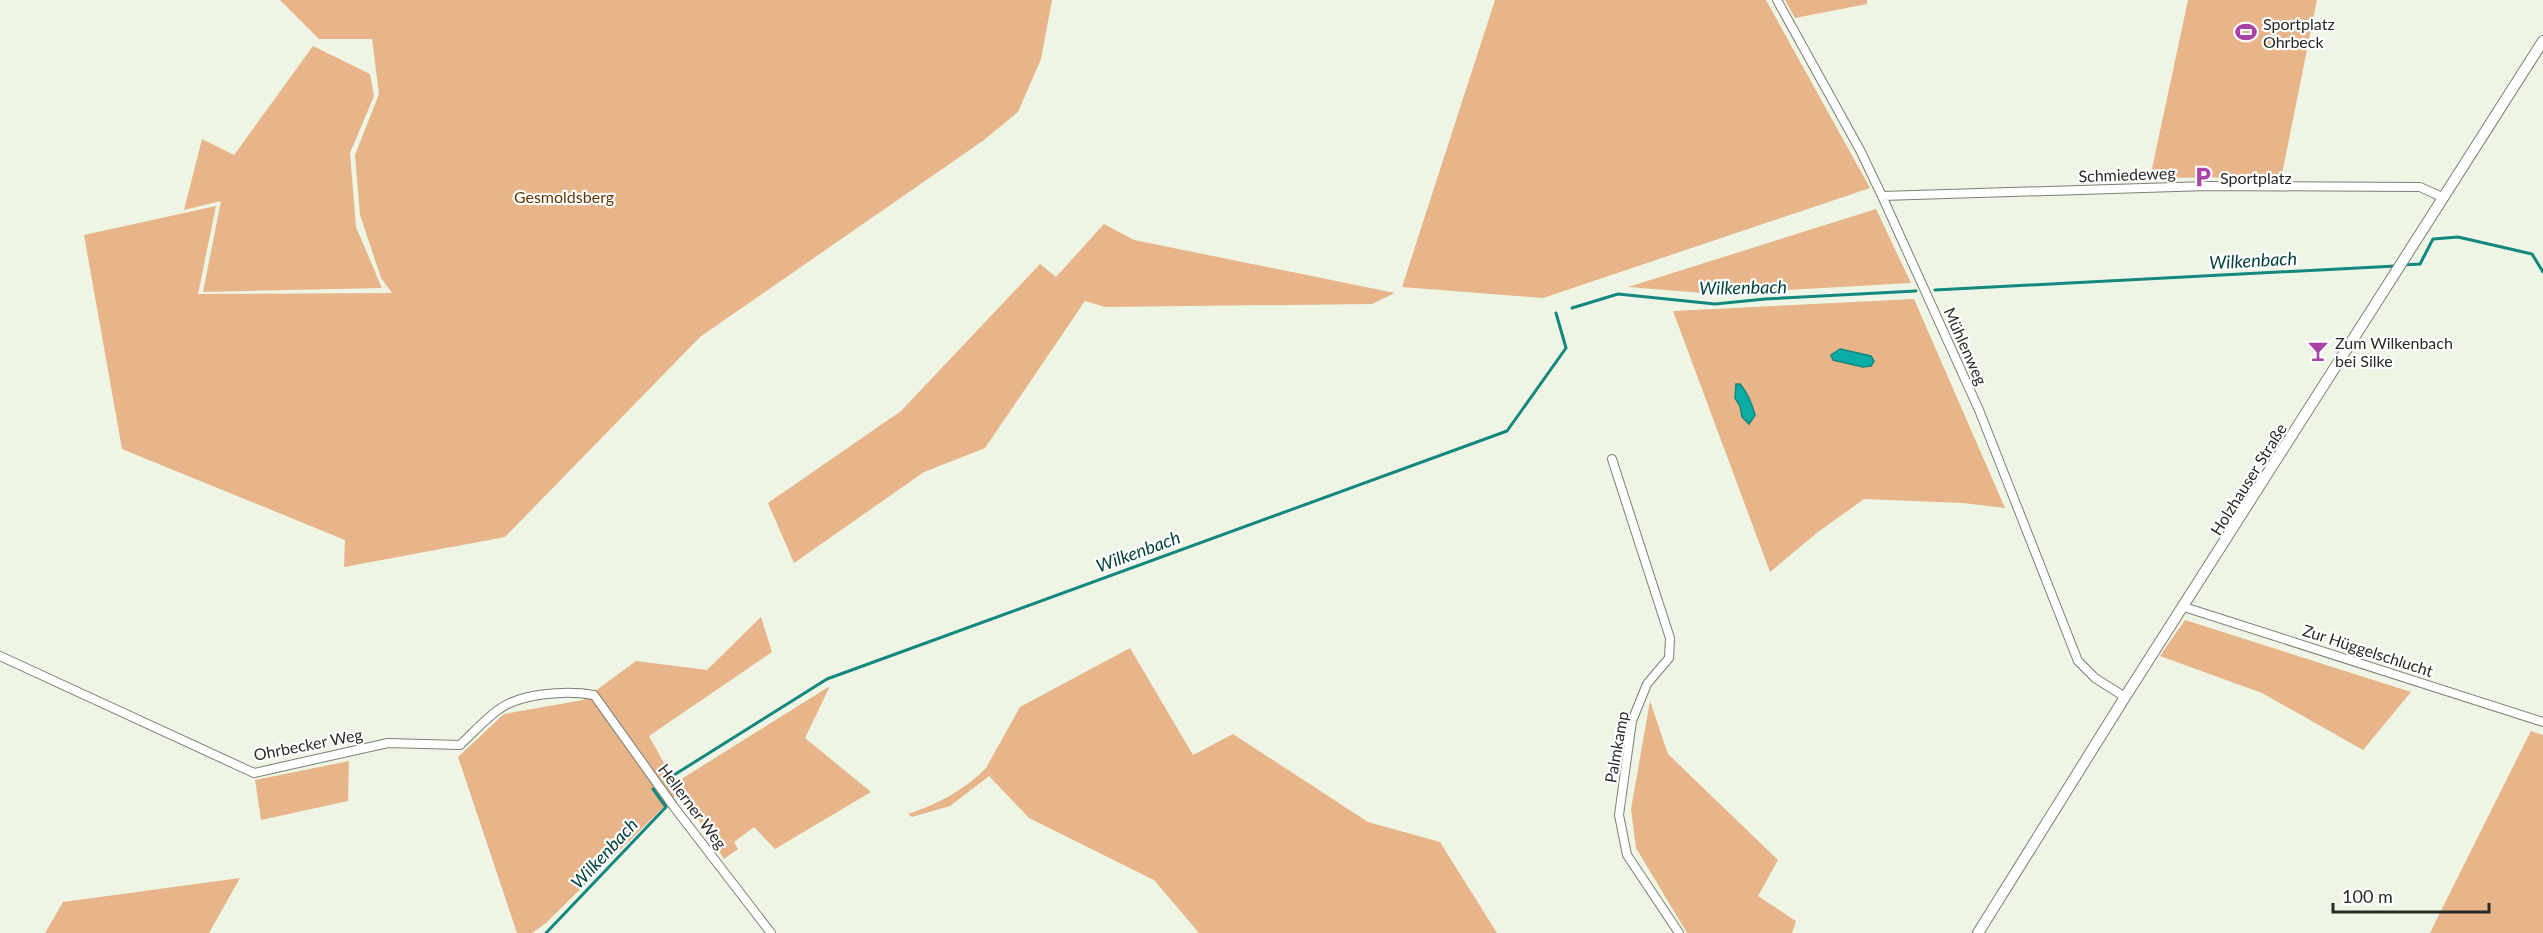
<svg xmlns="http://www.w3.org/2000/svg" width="2543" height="933" font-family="Lato,sans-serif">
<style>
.green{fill:#e7b589}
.water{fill:#0baea6;stroke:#14877f;stroke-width:1.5}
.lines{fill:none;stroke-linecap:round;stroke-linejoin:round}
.stream{stroke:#14877f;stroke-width:3}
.minor-casing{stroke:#7b8172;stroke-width:10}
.tertiary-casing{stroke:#7b8172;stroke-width:12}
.minor{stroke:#fff;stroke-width:8}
.tertiary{stroke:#fff;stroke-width:10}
.labels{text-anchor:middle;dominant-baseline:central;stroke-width:4.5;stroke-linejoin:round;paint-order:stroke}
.poi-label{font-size:16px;fill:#282b25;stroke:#fff;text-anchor:start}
.street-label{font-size:16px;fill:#282b25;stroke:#fff}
.park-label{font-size:16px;fill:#643700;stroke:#fff}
.water-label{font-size:18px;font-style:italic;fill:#02433f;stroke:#fff}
</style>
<rect width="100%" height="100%" fill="#eef5e5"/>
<!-- green -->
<path class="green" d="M280,0H1052L1041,59L1018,112L984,140L700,337L505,537L344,567L345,540L122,449L84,235L216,206L198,294L392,293L381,278L360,215L355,155L379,94L372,39H319Z
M1495,0H1766L1870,188L1543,298L1402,287Z
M1785,0H1867V4L1795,18Z
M2188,0H2317L2281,179L2268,177L2150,178Z
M313,46L370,74L374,96L350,153L356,227L382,288L203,292L221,201L184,210L202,139L234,155Z
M1876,209L1911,283L1715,294L1628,287Z
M1104,224L1134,240L1395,293L1372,304L1105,307L1085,301L985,448L924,472L794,563L768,503L901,411L1040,264L1056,277Z
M1914,299L2005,508L1963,503L1864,499L1818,532L1770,572L1673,311Z
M761,617L772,652L649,736L675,783L830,686L805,738L871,792L775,849L754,827L734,842L738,849L724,859L680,791L546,923L532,933H517L458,757L504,714L583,700L636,661L707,670Z
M2185,620L2411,692L2363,750L2262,693L2160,656Z
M1130,648L1193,755L1233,734L1368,822L1440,842L1497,933H1199L1154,880L1029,818L989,776L950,806L912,817L908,814C936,805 965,790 986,768L1020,707Z
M1650,701L1668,754L1778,860L1758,896L1796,921L1792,933H1687L1636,848L1631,809Z
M2531,731L2543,735V933H2430Z
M349,761L348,801L261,820L255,780Z
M240,878L209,933H45L63,902Z"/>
<!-- water -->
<path class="water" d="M1840,349L1871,356L1874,361L1871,366L1863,367L1833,360L1831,355Z
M1736,384H1740C1747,392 1752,404 1755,415L1749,424L1742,417L1740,406L1735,398Z"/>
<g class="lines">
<!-- stream -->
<path class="stream" d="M2402,265L2420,264L2433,239L2458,237L2532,254L2543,272
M1935,290L2396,266
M1572,308L1618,294L1715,304L1765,299L1916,291
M666,780L827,679L1507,431L1566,348L1556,313
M546,933L666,807L653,789"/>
<defs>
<path id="minor" d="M1777,0L1860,150L1882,196L1979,410L2078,661L2095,678L2125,697
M1882,196L2208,186L2420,187L2442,197
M1612,459L1670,638L1669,658L1647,684L1632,721L1619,815L1627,855L1679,933
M2184,607L2543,722
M0,656L254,773L388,743L460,745C472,734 484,720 498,710C520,693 567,690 594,695L674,807L771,933"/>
<path id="tertiary" d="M1978,933L2125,697L2543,41"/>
</defs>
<!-- minor casing -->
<use href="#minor" class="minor-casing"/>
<!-- tertiary casing -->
<use href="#tertiary" class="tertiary-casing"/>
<!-- minor -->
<use href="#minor" class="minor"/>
<!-- tertiary -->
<use href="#tertiary" class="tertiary"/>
</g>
<!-- icons -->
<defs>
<symbol id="stadium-bare" viewBox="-9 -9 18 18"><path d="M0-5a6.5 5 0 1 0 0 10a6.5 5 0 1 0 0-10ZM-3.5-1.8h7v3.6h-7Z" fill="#aa43a7" stroke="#fff" stroke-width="2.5" paint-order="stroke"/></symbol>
<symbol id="parking-bare" viewBox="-9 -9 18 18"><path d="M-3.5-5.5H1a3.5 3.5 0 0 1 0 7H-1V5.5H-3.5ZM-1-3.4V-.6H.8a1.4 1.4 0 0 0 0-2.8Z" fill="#aa43a7" stroke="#fff" stroke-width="2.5" paint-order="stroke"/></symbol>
<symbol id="bar-bare" viewBox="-9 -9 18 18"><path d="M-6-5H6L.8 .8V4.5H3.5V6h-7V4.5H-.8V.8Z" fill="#aa43a7" stroke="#fff" stroke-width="2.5" paint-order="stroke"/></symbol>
</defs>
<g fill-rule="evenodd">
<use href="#stadium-bare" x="2231" y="17" width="30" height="30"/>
<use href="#parking-bare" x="2188" y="162" width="30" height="30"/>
<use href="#bar-bare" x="2303" y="336" width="30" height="30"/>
</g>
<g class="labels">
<!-- poi labels -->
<g class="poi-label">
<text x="2263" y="23">Sportplatz<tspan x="2263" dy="18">Ohrbeck</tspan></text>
<text x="2220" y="177">Sportplatz</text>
<text x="2335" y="342">Zum Wilkenbach<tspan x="2335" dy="18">bei Silke</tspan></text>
</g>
<!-- street labels -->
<g class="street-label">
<text transform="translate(2127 174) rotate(-2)">Schmiedeweg</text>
<text transform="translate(1966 346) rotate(66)">Mühlenweg</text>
<text transform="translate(2248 479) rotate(-58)">Holzhauser Straße</text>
<text transform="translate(2368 650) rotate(18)">Zur Hüggelschlucht</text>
<text transform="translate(308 744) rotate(-11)">Ohrbecker Weg</text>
<text transform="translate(1616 747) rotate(-80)">Palmkamp</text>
<text transform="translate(693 806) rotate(53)">Hellerner Weg</text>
</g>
<!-- park labels -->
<g class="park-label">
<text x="564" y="196">Gesmoldsberg</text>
</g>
<!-- water labels -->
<g class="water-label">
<text transform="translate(2253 260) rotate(-3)">Wilkenbach</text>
<text transform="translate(1743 287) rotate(-1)">Wilkenbach</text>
<text transform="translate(1138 551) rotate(-20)">Wilkenbach</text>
<text transform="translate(604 853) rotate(-47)">Wilkenbach</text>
</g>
</g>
<!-- scale -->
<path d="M2333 903v9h156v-9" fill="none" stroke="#282b25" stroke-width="3"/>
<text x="2342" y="903" font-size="18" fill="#282b25" stroke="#ffffff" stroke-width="4.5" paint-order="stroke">100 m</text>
</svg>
